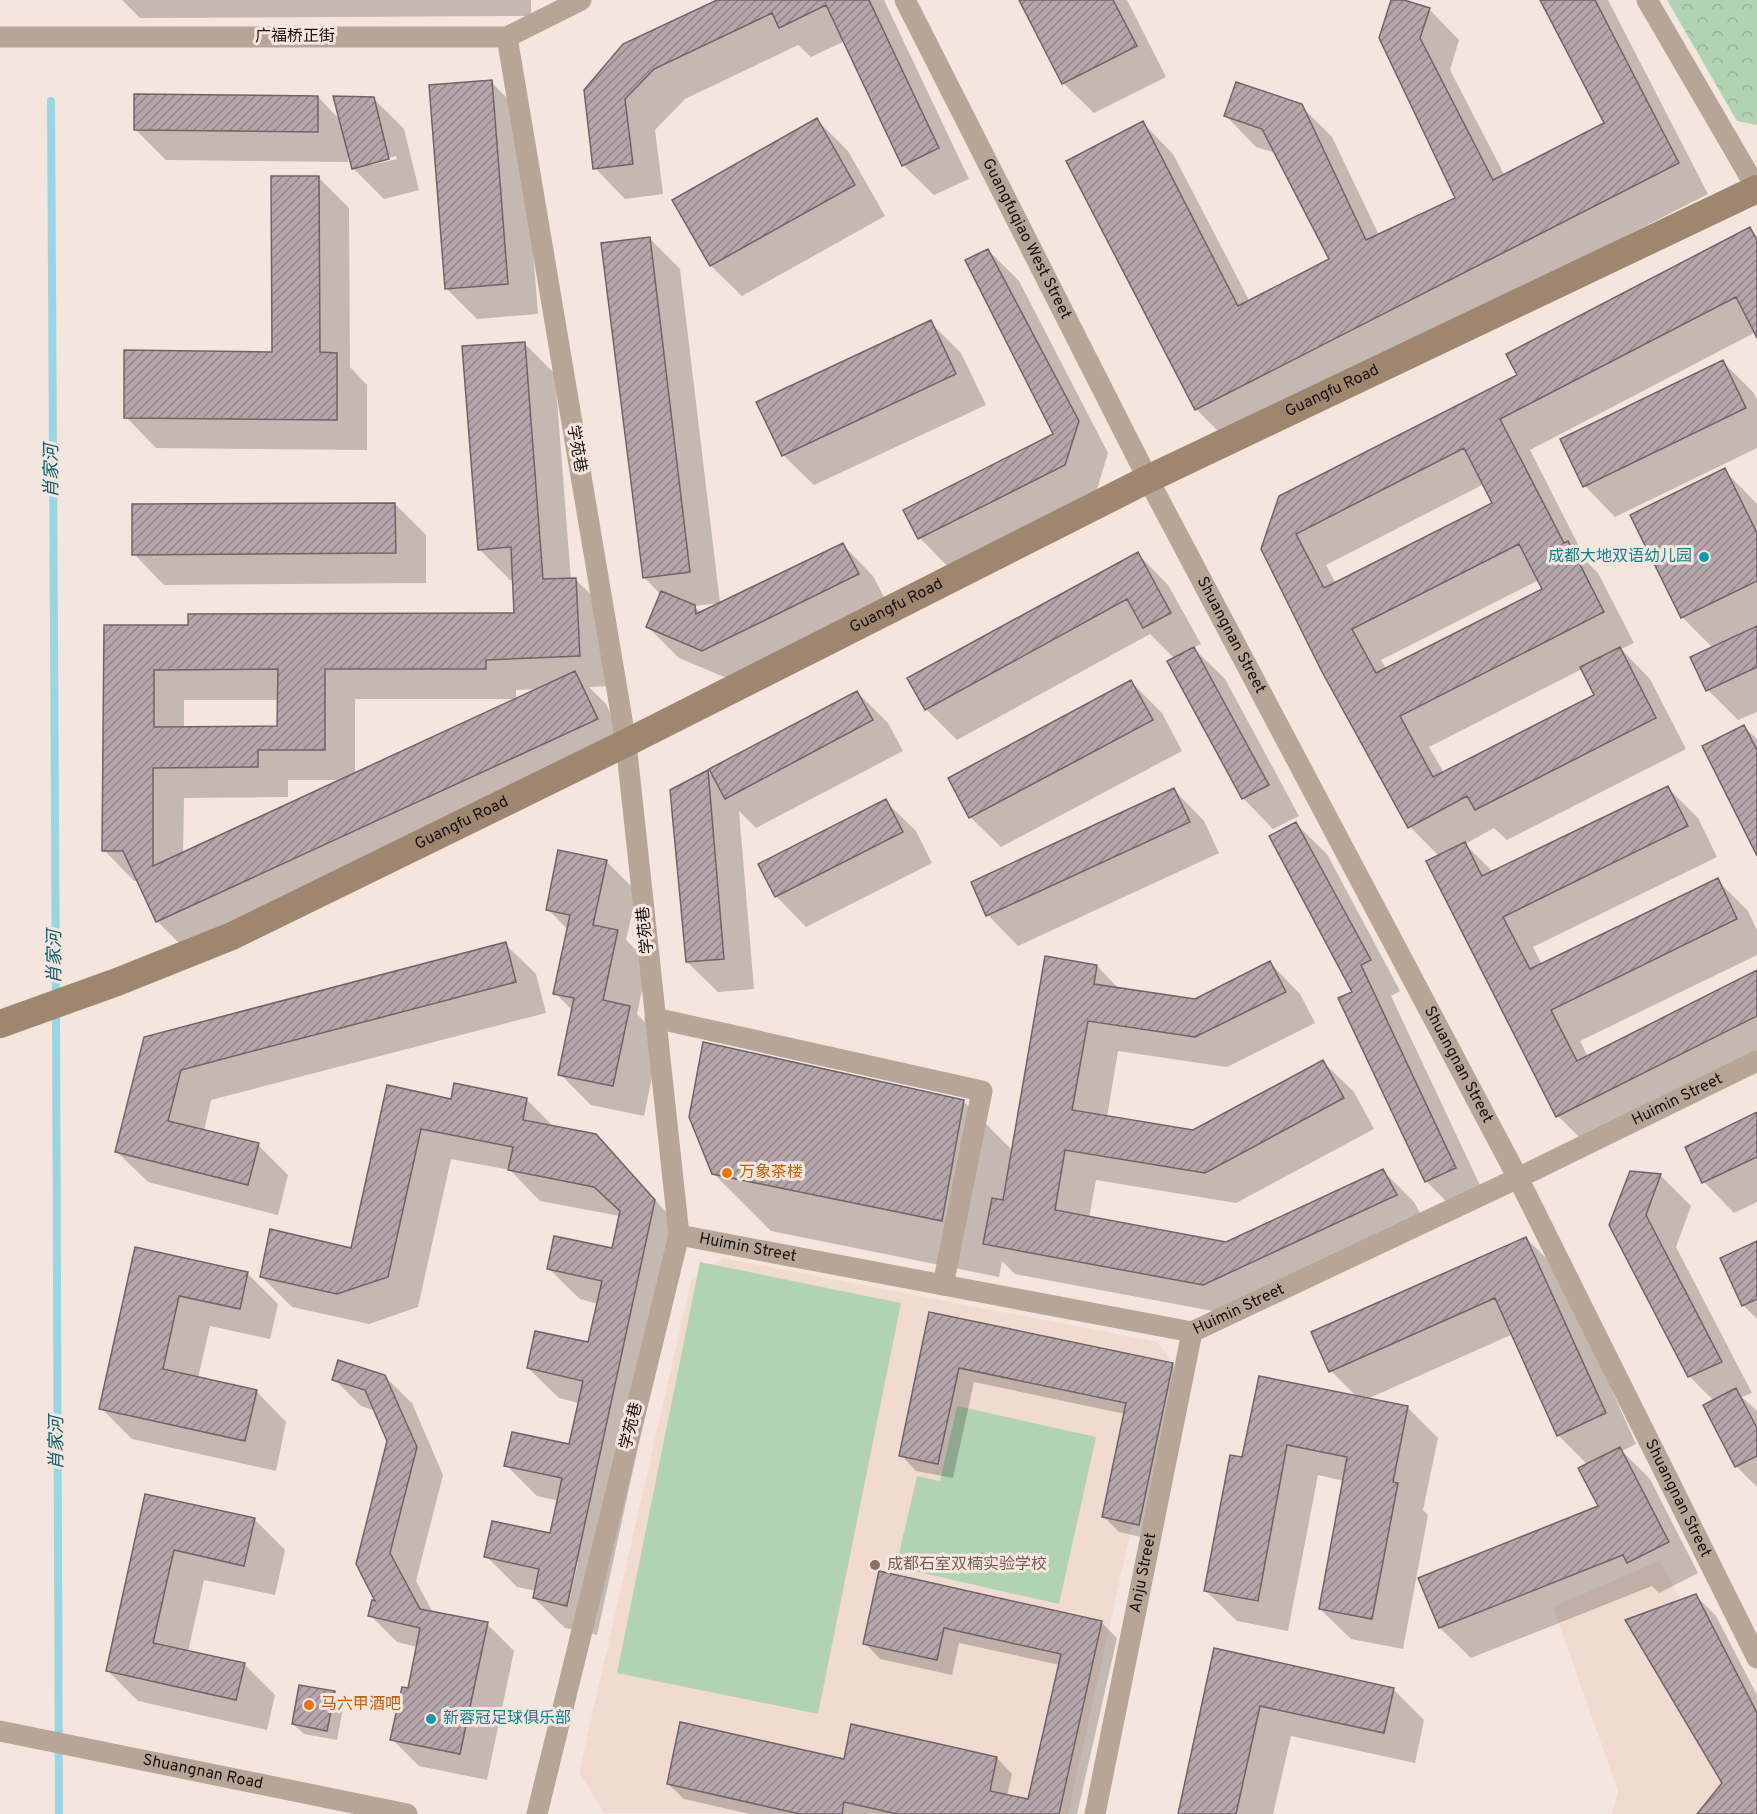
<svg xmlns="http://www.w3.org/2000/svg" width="1757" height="1814" font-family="Overpass,'Noto Sans SC',sans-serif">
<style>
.built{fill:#f1dbd0}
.grass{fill:#b2d2b4}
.park{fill:url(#park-crowns)}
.shadow{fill:#0003;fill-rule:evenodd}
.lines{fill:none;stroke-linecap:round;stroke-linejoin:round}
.stream{stroke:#99d5e3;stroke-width:8}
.building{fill:url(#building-hatch);stroke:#706368;stroke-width:1.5;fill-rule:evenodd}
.street{stroke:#b7a697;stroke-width:21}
.secondary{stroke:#9e866f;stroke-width:28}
.culture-dot{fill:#0f9aa8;stroke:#f4e6df;stroke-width:2}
.food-dot{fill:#e8710a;stroke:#f4e6df;stroke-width:2}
.education-dot{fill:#8d6e63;stroke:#f4e6df;stroke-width:2}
.labels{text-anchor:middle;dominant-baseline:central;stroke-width:6;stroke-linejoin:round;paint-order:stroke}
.street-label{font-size:16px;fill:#16110f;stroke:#f4e6df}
.culture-label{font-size:16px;fill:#0d838f;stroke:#f4e6df;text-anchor:end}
.food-label{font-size:16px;fill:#c56008;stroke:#f4e6df;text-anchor:start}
.education-label{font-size:16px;fill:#785e54;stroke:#f4e6df;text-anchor:start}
.water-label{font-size:18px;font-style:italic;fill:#0d606f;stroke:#f4e6df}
</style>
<defs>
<pattern id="park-crowns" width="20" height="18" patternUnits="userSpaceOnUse" patternTransform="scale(1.5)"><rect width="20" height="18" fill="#b2d2b4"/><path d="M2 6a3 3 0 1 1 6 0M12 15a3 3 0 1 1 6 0" fill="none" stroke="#98b39a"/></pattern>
<pattern id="building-hatch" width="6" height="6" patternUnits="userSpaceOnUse" patternTransform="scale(1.5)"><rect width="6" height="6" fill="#b4a6ab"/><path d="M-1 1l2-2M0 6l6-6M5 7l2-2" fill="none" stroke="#91868a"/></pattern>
</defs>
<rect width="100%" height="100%" fill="#f4e6df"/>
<!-- built -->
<path class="built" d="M723,1258L1158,1342L1169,1358L1068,1814L604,1813L579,1772L691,1281Z
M1659,1561L1757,1733V1814H1612L1618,1791L1553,1607Z"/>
<!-- grass -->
<path class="grass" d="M700,1262L901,1303L818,1714L617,1673Z
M957,1406L1096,1437L1059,1604L896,1567L917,1476L940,1481Z"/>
<!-- park -->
<path class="park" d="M1667,0H1757V125L1737,121Z"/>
<!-- shadow -->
<path class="shadow" d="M122,0H531V16L140,18Z
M724,0H884L969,179L934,195L903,165L845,41L811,57L798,45L685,99L655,130L663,194L625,199L595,168L624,45Z
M1021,0H1127L1166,77L1094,113L1063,83Z
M1393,0L1429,9L1459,40L1450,70L1505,176L1606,124L1541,0H1608L1708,194L1227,440L1196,409L1068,161L1143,123L1173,154L1250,302L1331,260L1276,153L1256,147L1226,116L1301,106L1332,137L1379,235L1457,199Z
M491,82L522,113L538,314L477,319L446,288Z
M318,97L341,121L373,98L404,129L419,190L384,199L353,168L348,154V162L166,160L135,129ZM396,156L397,159L372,165V162Z
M817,120L848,151L885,216L742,296L711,266L674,201Z
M318,177L349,208L350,367L367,385V450L156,448L126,417L274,353Z
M1750,229L1757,236V334L1756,332L1530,450L1587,562L1598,573L1634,643L1621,649L1650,679L1686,749L1507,840L1494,828L1465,844L1493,872L1667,787L1698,818L1717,857L1533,947L1542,965L1717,880L1748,911L1757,930V955L1580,1041L1588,1057L1757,972V1062L1588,1146L1558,1116L1439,856L1410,827L1322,669L1263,549L1519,376ZM1484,484L1494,503L1336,584L1326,565ZM1539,580L1544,590L1387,670L1381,660ZM1582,669L1596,695L1444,773L1429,747Z
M649,238L680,269L720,603L694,606L702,614L843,545L873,576L888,605L734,681L679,658L648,627L661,595L644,577Z
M988,250L1019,281L1108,453L1095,496L950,569L920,538L905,510L1055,435Z
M930,322L961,353L986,405L814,485L783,455Z
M524,343L555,374L571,580H576L607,610L610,686L589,687L606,704L627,749L188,952L157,921L138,881H134L104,850L105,626L189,627L516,614L514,580H510L479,549ZM539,689L355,774V699H516V690ZM184,700H279V727L184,728ZM288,780H343L183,853L184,798L288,797Z
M1722,361L1753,392L1757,400V448L1615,517L1585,486L1562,440Z
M1724,470L1757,504V712L1738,720L1708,690L1713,648L1682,617Z
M395,504L426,535V583L164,585L134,554Z
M1138,554L1168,585L1201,644L1193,648L1225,679L1299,816L1273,829L1243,798L1175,659L1150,634L957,740L926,709Z
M1131,682L1162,713L1182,751L1001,847L970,817Z
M857,692L888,723L903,751L756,828L739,811L754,989L718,992L687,962L708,772L716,779Z
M1744,727L1757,739V853Z
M1174,790L1204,821L1219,853L1018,946L988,915L973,883Z
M885,801L916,831L932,863L806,927L776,896Z
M1296,824L1327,854L1400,991L1391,996L1486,1198L1457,1212L1426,1181L1354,992Z
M606,861L637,892L626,940L648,962L637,1014L660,1038L644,1116L591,1105L560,1074L573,1011L555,993L568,930L548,909Z
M505,944L536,974L546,1013L211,1100L204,1131L258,1145L288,1175L278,1215L148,1182L117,1152L145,1038Z
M1270,963L1300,994L1315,1023L1227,1067L1118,1051L1107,1117L1193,1131L1323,1062L1354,1092L1374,1129L1236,1203L1096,1180L1089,1218L1227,1243L1383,1171L1414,1202L1427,1226L1234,1315L1015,1274L1002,1261L999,1277L771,1231L713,1173L963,1101L1013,1151L1097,966L1120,990L1195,1001Z
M388,1087L452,1101L526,1099L555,1128L595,1136L685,1232L597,1635L565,1628L534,1598L536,1591L517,1587L486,1556L551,1535L559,1501L537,1496L506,1465L570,1446L579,1403L559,1398L528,1368L589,1344L598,1304L580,1299L549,1269L613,1250L620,1216L540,1201L510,1170L451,1159L418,1307L369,1324L292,1307L261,1276L352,1249ZM575,1562H578L568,1606L565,1605Z
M1757,1113V1202L1734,1213L1704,1182L1687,1147Z
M1660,1175L1691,1206L1676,1247L1752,1393L1742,1397L1757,1411V1487L1736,1466L1714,1401L1689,1376L1610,1225Z
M1526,1238L1557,1269L1636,1444L1622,1451L1650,1479L1698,1573L1659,1593L1652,1586L1471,1658L1440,1628L1600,1507L1588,1465L1558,1435L1513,1334L1367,1399L1407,1407L1438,1438L1423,1510L1428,1515L1403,1649L1351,1639L1320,1609L1344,1481L1318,1475L1288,1631L1237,1621L1206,1591L1244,1459L1357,1397L1331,1371Z
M1757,1243V1319L1743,1305Z
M136,1249L247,1273L278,1304L270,1339L210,1326L198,1378L256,1391L286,1422L276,1471L132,1439L101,1408Z
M930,1314L1172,1365L1187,1380L1154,1540L1119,1532L1103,1516L1125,1414L974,1382L953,1478L916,1471L901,1455Z
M384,1376L412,1403L443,1475L416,1581L433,1613L487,1624L514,1651L487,1780L419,1766L392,1739L409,1690L417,1647L397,1642L370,1615L378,1603L388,1441L375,1411L361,1406L334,1379Z
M146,1496L254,1519L285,1550L275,1595L204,1580L188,1652L244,1664L275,1695L267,1730L138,1701L108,1671Z
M880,1573L1101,1622L1117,1638L1077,1814H750L684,1799L668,1784L845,1760L997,1758L1012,1774L1007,1796L1029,1801L1060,1665L959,1643L952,1675L880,1659L865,1643Z
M1695,1595L1716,1616L1757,1695V1814H1700L1723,1783Z
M1215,1650L1393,1689L1424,1720L1415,1763L1291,1736L1273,1814H1179Z
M334,1693L344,1703L337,1740L304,1734L293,1724Z"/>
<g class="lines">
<!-- stream -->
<path class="stream" d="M51,101L56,997
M56,1012L59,1814"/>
</g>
<!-- building -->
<path class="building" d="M717,0H869L939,148L902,166L826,5L779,28L772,13L654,69L625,99L633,164L593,169L584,90L623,44Z
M1019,0H1113L1137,46L1062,84Z
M1391,0H1404L1430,8L1420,38L1493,180L1604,123L1540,0H1595L1679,163L1195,410L1066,161L1143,121L1238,306L1329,259L1262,129L1224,116L1236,82L1302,104L1366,240L1455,198L1379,38Z
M492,80L508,284L445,289L429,85Z
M134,94L318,96V132L134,130Z
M333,96L374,97L389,159L352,169Z
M817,118L855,185L710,266L672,200Z
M271,176H319L320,352L337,353V420L124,418V350L272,352Z
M1750,227L1757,241V338L1736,297L1500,419L1564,543L1568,541L1604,612L1400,716L1433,777L1594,695L1580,667L1620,647L1656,718L1475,810L1467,796L1408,828L1321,670L1261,549L1279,496L1517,375L1506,354ZM1464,448L1492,503L1324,588L1296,534ZM1519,544L1542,589L1376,673L1352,629Z
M650,237L690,572L643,578L601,243Z
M988,249L1079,421L1065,465L918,539L903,510L1053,434L965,260Z
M931,320L956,374L782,456L756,402Z
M525,342L543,579L576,578L580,656L486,660V669H325V750H258V767L153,768V866L575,671L598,719L156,922L123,851H102L104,625H188V614L514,613L511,547L478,550L462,346ZM278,669L277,726L154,727V670Z
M1723,360L1746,408L1583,487L1560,439Z
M1725,468L1757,533V581L1681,618L1630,515Z
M395,503L396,553L132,555V504Z
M843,543L859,574L702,651L646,627L661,591L695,605L696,614Z
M1138,552L1171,613L1143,628L1127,599L925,710L907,678Z
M1757,626V667L1706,691L1690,657Z
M1194,647L1269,785L1242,799L1167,661Z
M1131,680L1153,720L969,818L948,778Z
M857,691L873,720L725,799L709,769Z
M1744,725L1757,750V856L1702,746Z
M708,770L724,959L686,962L670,790Z
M1668,786L1688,826L1503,917L1530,969L1718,878L1737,919L1551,1010L1577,1061L1757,970V1016L1556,1117L1426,861L1465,842L1482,876Z
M1174,788L1190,822L986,916L971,882Z
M886,799L903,832L775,897L758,864Z
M1296,822L1371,960L1361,965L1456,1168L1425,1182L1338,998L1352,992L1269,836Z
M558,850L607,860L593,925L618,930L603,1000L630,1006L613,1086L558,1075L574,998L553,994L570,915L546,910Z
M506,942L516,982L181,1070L168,1121L259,1143L248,1185L115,1152L144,1037Z
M1045,956L1097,965L1094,984L1195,999L1270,961L1286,992L1195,1037L1088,1021L1072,1110L1193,1130L1323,1060L1344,1098L1205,1173L1065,1150L1055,1210L1226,1242L1383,1169L1397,1195L1203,1285L983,1244L992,1198L1003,1200Z
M703,1042L964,1100L942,1221L712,1174L689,1117Z
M454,1083L527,1098L523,1120L596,1134L655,1200L567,1606L533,1598L539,1569L484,1557L492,1521L550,1533L562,1478L504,1466L512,1432L569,1444L583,1381L527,1368L535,1331L588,1342L602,1281L547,1269L554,1236L612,1248L620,1211L594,1187L508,1170L513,1147L421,1129L388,1277L337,1294L260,1277L270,1229L351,1248L387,1085L451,1099Z
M1757,1112V1157L1702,1183L1685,1147Z
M1630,1171L1661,1174L1646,1215L1722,1362L1688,1377L1609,1225Z
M1526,1237L1606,1413L1557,1436L1495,1298L1329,1372L1311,1332Z
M1757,1241V1299L1742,1306L1720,1258Z
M135,1247L248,1272L240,1309L179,1296L163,1369L257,1390L245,1441L99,1409Z
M929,1312L1173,1363L1139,1525L1102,1517L1126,1403L959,1368L938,1464L899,1456Z
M338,1360L385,1375L417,1447L390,1553L420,1609L488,1622L460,1754L390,1740L402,1687L408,1688L420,1628L368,1616L372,1600L375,1601L356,1564L387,1441L365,1390L332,1380Z
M1259,1376L1408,1406L1393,1482L1398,1483L1372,1619L1319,1609L1347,1457L1287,1445L1258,1601L1204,1591L1230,1455L1242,1457Z
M1736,1388L1757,1428V1456L1735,1467L1703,1405Z
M1620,1447L1669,1542L1627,1563L1623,1555L1439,1628L1418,1578L1598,1506L1578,1468Z
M145,1494L255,1518L244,1566L174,1550L153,1643L245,1663L236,1700L106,1671Z
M879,1571L1102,1621L1059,1814H897L844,1802L842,1814H800L667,1784L680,1722L844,1759L851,1724L997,1757L990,1791L1028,1799L1061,1654L944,1628L937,1660L863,1644Z
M1696,1594L1757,1713V1814H1697L1722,1783L1625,1620Z
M1214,1648L1394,1688L1384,1733L1260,1706L1236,1814H1178Z
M299,1685L335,1691L327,1731L292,1724Z"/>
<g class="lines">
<!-- street -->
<g class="street">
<path id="s1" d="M905,0L1148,479L1518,1178L1757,1658"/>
<path d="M1647,0L1757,189"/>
<path d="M0,37H507L581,0"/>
<path d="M507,37L626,743L679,1235L537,1814"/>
<path d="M655,1018L982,1091L943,1285"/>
<path id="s2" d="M679,1235L1192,1332L1518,1178L1757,1061"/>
<path id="s3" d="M0,1731L407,1814"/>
<path id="s4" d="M1095,1814L1192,1332"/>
</g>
<!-- secondary -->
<path class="secondary" id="s5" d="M0,1024L117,982L232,936L626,743L1148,479L1757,189"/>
</g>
<!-- markers -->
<g class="culture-dot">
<circle cx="1704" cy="557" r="6"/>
<circle cx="431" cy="1719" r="6"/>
</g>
<g class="food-dot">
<circle cx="727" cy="1173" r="6"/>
<circle cx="309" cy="1705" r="6"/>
</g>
<circle class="education-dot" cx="875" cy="1565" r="6"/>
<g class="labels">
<!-- street labels -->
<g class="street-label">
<text x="295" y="37">广福桥正街</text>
<text stroke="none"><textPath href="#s1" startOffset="268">Guangfuqiao West Street</textPath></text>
<text stroke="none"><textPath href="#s5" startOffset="1476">Guangfu Road</textPath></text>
<text transform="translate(576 449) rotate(80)">学苑巷</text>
<text stroke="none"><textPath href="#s5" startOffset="990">Guangfu Road</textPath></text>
<text stroke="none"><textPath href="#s1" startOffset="714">Shuangnan Street</textPath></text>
<text stroke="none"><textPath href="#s5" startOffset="504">Guangfu Road</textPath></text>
<text transform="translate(646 930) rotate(-96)">学苑巷</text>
<text stroke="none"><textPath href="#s1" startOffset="1200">Shuangnan Street</textPath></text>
<text stroke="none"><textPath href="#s2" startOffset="1060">Huimin Street</textPath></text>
<text stroke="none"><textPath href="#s2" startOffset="70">Huimin Street</textPath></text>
<text stroke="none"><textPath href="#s2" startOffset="574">Huimin Street</textPath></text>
<text transform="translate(632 1426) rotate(-76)">学苑巷</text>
<text stroke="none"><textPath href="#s1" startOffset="1686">Shuangnan Street</textPath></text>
<text stroke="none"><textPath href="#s4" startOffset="246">Anju Street</textPath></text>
<text stroke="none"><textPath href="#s3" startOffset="207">Shuangnan Road</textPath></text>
</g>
<!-- culture labels -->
<g class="culture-label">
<text x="1692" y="557">成都大地双语幼儿园</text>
<text x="443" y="1719" text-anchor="start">新蓉冠足球俱乐部</text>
</g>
<!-- food labels -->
<g class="food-label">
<text x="739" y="1173">万象茶楼</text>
<text x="321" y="1705">马六甲酒吧</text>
</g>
<!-- education labels -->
<g class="education-label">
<text x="887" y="1565">成都石室双楠实验学校</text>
</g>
<!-- water labels -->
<g class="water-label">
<text transform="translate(52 471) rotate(-90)">肖家河</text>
<text transform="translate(55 957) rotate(-90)">肖家河</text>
<text transform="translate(57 1443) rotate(-90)">肖家河</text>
</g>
</g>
</svg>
